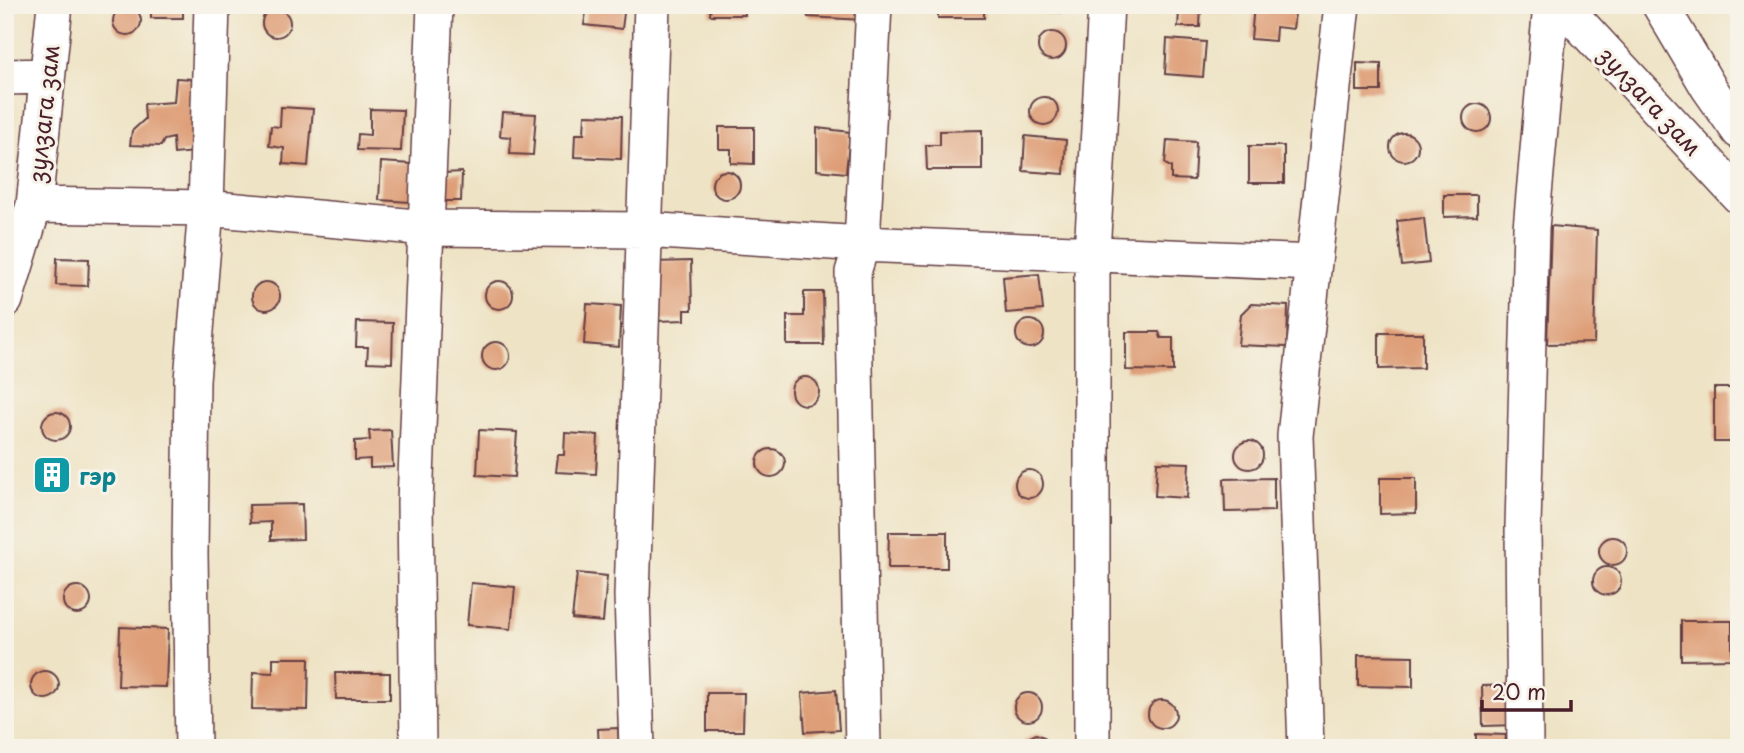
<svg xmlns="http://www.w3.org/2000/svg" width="1744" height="753" font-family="'Playpen Sans',sans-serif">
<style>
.building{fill:#de9f78}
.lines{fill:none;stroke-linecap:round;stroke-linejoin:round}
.minor-casing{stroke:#633c42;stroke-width:38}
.minor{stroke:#fff;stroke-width:35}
.labels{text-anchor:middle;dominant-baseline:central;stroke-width:6;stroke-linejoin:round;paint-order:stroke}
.street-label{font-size:23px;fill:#4a1f2b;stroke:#f7f3e8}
.culture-label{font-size:23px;font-weight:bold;fill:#0d838f;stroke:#f7f3e8;text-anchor:start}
</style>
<rect width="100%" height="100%" fill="#f7f3e8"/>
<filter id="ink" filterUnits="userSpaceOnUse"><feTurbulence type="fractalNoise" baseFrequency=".0143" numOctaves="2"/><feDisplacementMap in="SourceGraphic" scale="14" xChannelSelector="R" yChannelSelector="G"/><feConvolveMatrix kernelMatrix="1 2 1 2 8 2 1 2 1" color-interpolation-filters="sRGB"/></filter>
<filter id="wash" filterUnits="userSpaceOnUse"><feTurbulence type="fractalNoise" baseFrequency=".00686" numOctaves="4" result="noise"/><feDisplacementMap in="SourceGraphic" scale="28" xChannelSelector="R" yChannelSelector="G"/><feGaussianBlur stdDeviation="1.57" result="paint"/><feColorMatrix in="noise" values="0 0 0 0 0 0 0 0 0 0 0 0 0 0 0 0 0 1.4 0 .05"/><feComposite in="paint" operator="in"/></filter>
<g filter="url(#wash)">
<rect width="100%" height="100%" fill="#eee3c5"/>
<g id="blocks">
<!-- building -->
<path class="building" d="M151,5H183V18H151Z
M504,5H537V12L504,10Z
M587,5H625L622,29L584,25Z
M711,5H766V9L744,8L745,15H710Z
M804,5H865L864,20L808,17Z
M938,5H984V18H938Z
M1044,5H1097V13L1044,12Z
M1171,5H1201L1200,27H1178L1179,11L1170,10Z
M1254,5H1296L1293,29L1276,27L1275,41L1251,39Z
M113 21a14 14 0 1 1 28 0a14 14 0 1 1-28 0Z
M262 23a14 14 0 1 1 28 0a14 14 0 1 1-28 0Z
M1038 46a14 14 0 1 1 28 0a14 14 0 1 1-28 0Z
M1167,39L1206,42L1203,77L1165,74Z
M1357,63L1381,64V91H1357Z
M176,78L193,79L195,152L174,154L173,138L164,140L161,146L130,145L132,131L145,119L144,104L174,102Z
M1030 111a14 14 0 1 1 28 0a14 14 0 1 1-28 0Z
M1463 118a14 14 0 1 1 28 0a14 14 0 1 1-28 0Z
M281,107L313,109L308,166L283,164L284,148L269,146L271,126L280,127Z
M370,109L403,110L401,151L357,150L358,134L370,135Z
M502,112L536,114L533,155L510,154L511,137L500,136Z
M585,115L622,116L621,159L574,157L575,134H584Z
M719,127H754V164L731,163V149H719Z
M817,128L850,132L846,173L817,170Z
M982,130V170H927L926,145H940V131Z
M1390 147a14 14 0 1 1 28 0a14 14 0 1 1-28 0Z
M1025,136L1066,140L1064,174L1023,171Z
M1167,140L1196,142L1194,180L1171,179V167L1165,164Z
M1249,146H1284V183H1249Z
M381,162L412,164L410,202L379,200Z
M712 185a14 14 0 1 1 28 0a14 14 0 1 1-28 0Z
M462,172L461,201H443V173Z
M1444,195H1477V216L1444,217Z
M1424,218L1429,263L1402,266L1397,221Z
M1551,226L1597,230L1594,343L1547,344Z
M57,258L89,259L88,286L56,285Z
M691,261L692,310H685V320L656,321L654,262Z
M1039,274L1043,310L1006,313L1003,277Z
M485 295a14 14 0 1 1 28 0a14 14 0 1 1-28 0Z
M252 296a14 14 0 1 1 28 0a14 14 0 1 1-28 0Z
M804,292H823L824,345H787V316H804Z
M587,304L621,306L619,347L584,344Z
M1251,304L1288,306L1287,347L1238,345L1241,314Z
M1016 334a14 14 0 1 1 28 0a14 14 0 1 1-28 0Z
M357,322L393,323L392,363L367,362L368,347H356Z
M1126,332H1159L1161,338H1173V371L1126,370Z
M1379,333H1423V368L1379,369Z
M482 356a14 14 0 1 1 28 0a14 14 0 1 1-28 0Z
M791 391a14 14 0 1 1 28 0a14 14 0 1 1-28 0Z
M1714,388H1732V442H1714Z
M42 426a14 14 0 1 1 28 0a14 14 0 1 1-28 0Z
M391,430L393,467L370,468V459L355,460V441L370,440L369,431Z
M479,430L517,432L514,477L477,475Z
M565,433L598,435L596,474L556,472L558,455H564Z
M1235 455a14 14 0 1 1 28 0a14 14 0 1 1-28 0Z
M757 463a14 14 0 1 1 28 0a14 14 0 1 1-28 0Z
M1157,462L1189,463L1187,498L1155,496Z
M38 476a14 14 0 1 1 28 0a14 14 0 1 1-28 0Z
M1015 484a14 14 0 1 1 28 0a14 14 0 1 1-28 0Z
M1274,478V511L1225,512L1224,479Z
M1380,478H1416V513L1380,514Z
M302,504L303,539L271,540V522L250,523L249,505Z
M889,532H947V568H888Z
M1599 551a14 14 0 1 1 28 0a14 14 0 1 1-28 0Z
M1593 581a14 14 0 1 1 28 0a14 14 0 1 1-28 0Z
M577,573L607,576L603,622L572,619Z
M471,583L515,587L511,629L467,625Z
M63 600a14 14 0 1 1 28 0a14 14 0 1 1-28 0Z
M1681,621H1732V659L1681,660Z
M120,627L168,629L166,687L118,686Z
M1358,655L1413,656V687L1358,686Z
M273,658H309L308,710L252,709L253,672L273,673Z
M31 685a14 14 0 1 1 28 0a14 14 0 1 1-28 0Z
M335,673H390V699H336Z
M1517,685L1518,725L1483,726L1482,686Z
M836,690L839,730L805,732L802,693Z
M707,693H744L743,731H707Z
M1014 707a14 14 0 1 1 28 0a14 14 0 1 1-28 0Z
M1148 714a14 14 0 1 1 28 0a14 14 0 1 1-28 0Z
M618,728L619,748H599L598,729Z
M1036,734L1044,737L1050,748H1022L1024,740Z
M1476,734L1506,735L1505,748H1476Z"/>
</g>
</g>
<g filter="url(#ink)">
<use href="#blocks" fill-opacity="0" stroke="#633c42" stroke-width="2"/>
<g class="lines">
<defs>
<path id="minor" d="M1562,5L1739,196
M1660,5L1709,88L1739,131
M5,77L47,76
M34,205L206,208L427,228L644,230L862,244L1313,263
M5,300L34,205L55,5
M193,748L190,554L192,380L206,208L212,5
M418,748L415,502L435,5
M637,748L632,595L652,5
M863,748L853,272L862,244L874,5
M1092,748V253L1106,5
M1306,748L1295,436L1342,5
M1525,748L1523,526L1531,228L1551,5"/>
</defs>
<!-- minor casing -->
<use href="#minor" class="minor-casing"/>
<!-- minor -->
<use href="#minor" class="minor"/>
</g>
</g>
<!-- icons -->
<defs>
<symbol id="building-square" viewBox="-11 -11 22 22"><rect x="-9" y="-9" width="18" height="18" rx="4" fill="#0f9aa8" stroke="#f7f3e8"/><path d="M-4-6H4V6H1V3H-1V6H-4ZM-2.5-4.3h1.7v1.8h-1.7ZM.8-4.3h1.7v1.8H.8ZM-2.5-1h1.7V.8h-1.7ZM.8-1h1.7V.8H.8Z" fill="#fff"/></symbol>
</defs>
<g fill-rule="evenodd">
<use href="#building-square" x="30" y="453" width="44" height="44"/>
</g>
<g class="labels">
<!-- street labels -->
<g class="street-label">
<text transform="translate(1651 101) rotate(47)">зулзага зам</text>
<text transform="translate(43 113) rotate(-84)">зулзага зам</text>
</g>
<!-- culture labels -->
<g class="culture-label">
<text x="79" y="475">гэр</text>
</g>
</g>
<!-- margin -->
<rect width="1744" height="753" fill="none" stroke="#f7f3e8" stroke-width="28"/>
<!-- scale -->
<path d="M1482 700v10h89v-10" fill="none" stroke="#4a1f2b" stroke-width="3.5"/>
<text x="1492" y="700" font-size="21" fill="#4a1f2b" stroke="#f7f3e8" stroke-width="5" paint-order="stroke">20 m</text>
</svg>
